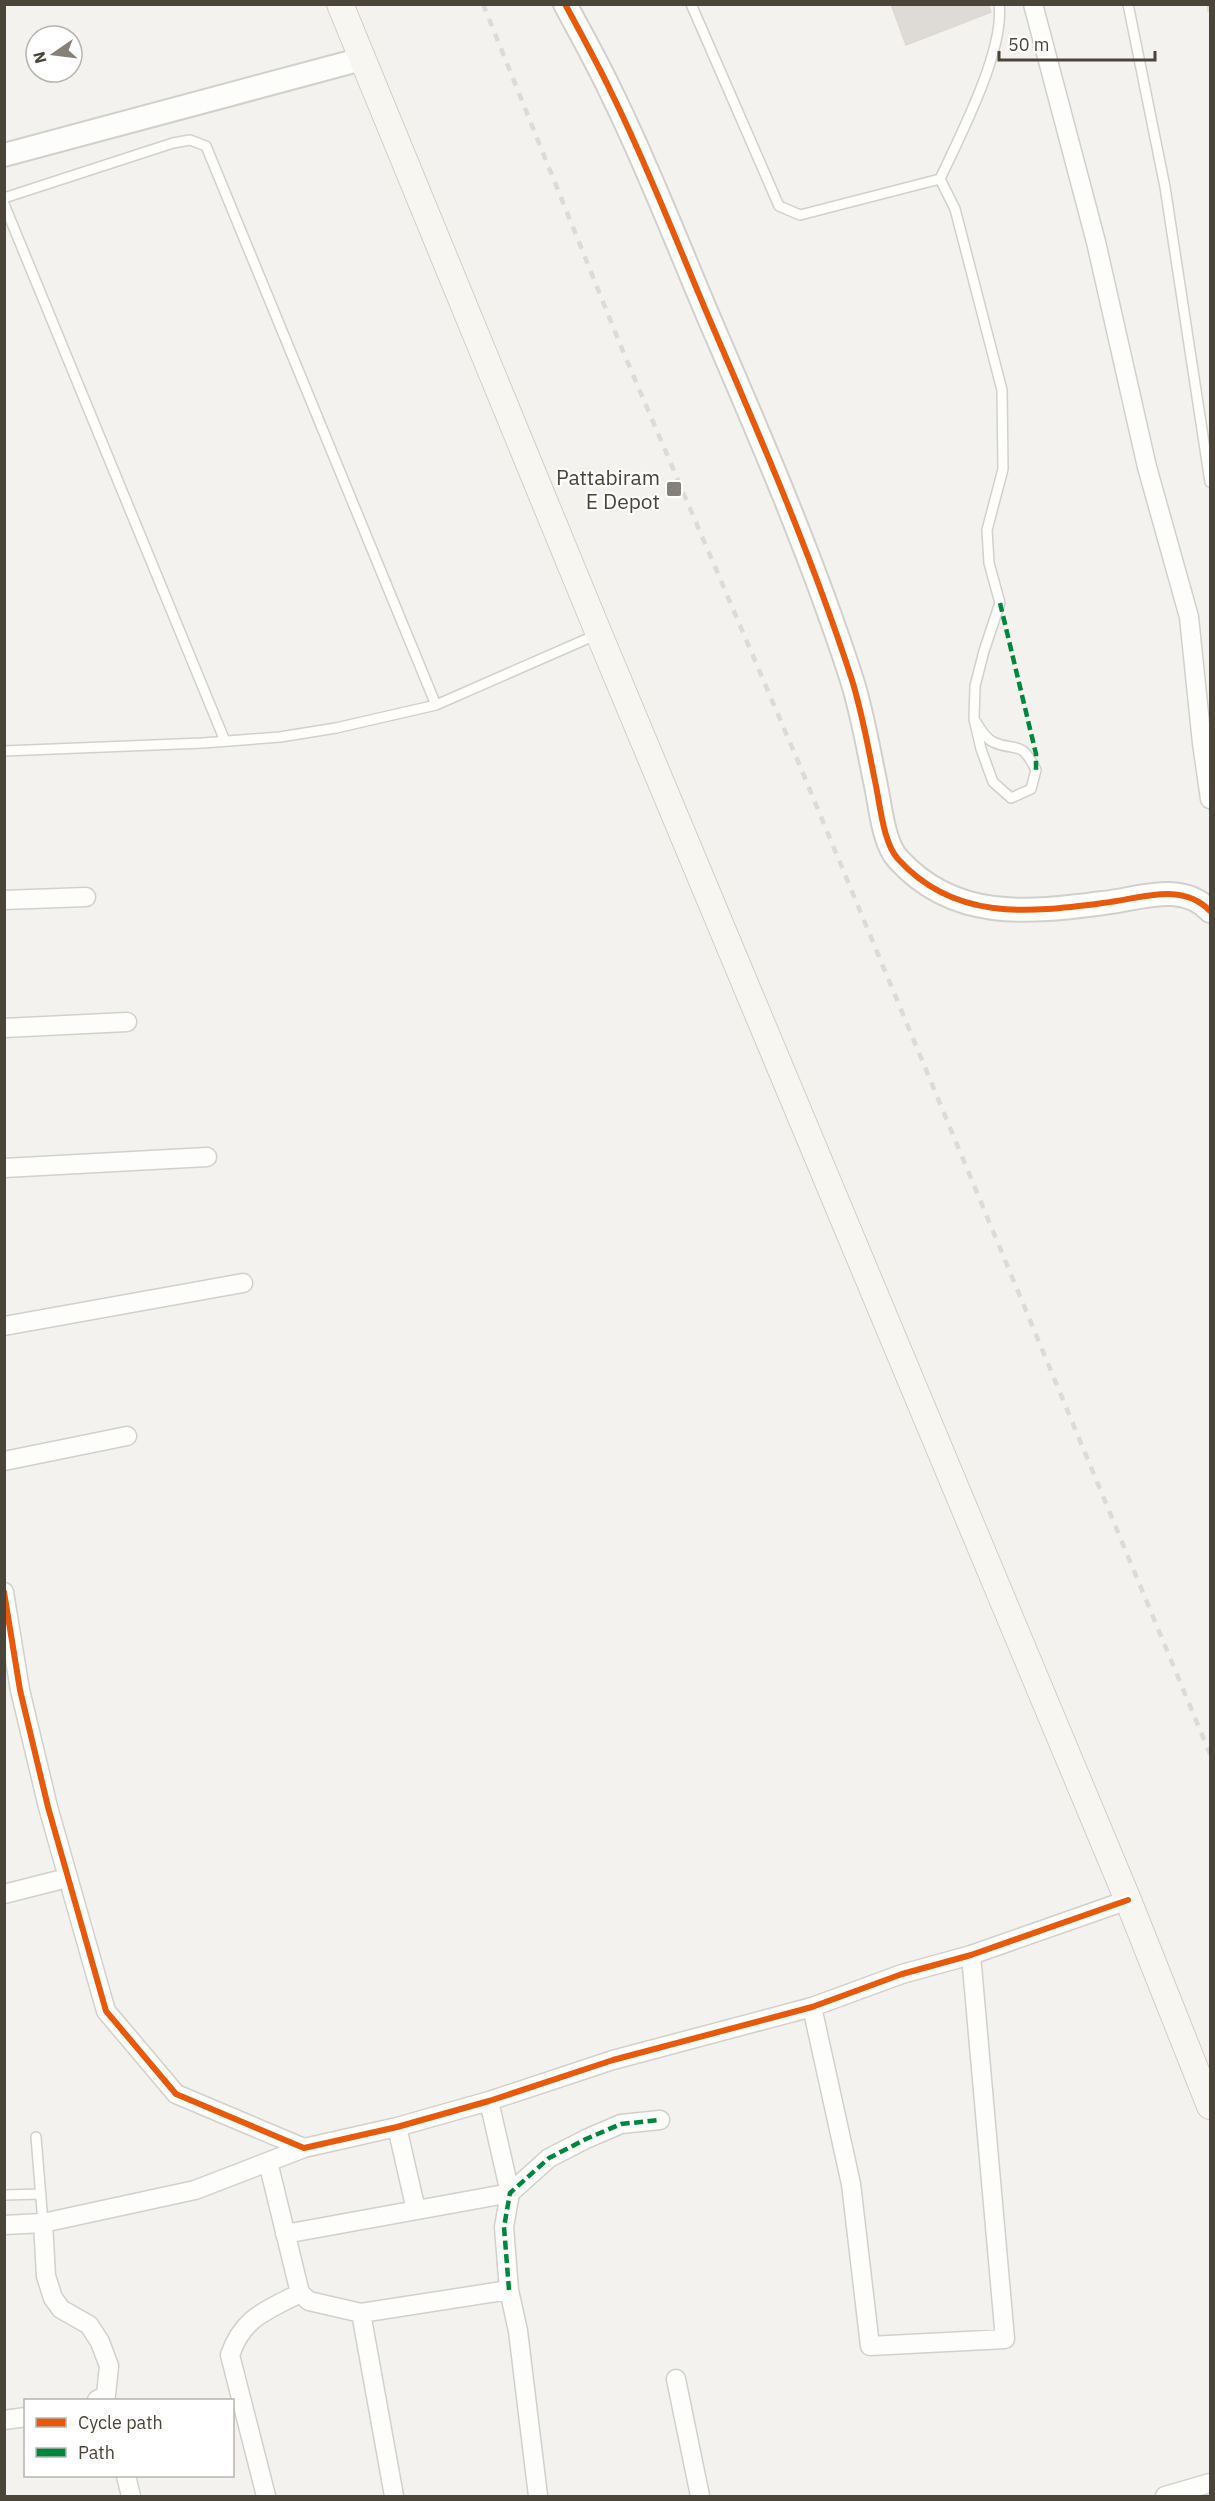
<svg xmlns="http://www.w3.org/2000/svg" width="1215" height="2501" font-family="'IBM Plex Sans',sans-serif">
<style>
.building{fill:#dedbd6;stroke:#dcd9d4;stroke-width:1.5}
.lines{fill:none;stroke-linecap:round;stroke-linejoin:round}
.service-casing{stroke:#d2d0cb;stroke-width:12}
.minor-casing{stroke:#d2d0cb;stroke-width:21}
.tertiary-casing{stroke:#d2d0cb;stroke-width:26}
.secondary-casing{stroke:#d3cfc5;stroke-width:28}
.service{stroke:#fdfdfc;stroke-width:9}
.minor{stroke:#fdfdfc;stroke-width:18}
.tertiary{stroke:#fdfdfc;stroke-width:22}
.secondary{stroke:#f7f6f1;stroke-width:26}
.rail{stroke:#dbdbda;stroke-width:4.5;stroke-dasharray:8 8;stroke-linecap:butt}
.quiet{stroke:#00873e;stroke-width:4.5;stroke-dasharray:9 4.5;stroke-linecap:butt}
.cycleway-casing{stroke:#fff;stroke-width:10}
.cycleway{stroke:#e8590c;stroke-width:6}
.poi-dot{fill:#868178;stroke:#fff;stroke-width:2}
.labels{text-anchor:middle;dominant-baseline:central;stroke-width:4.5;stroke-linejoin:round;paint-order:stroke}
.poi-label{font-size:21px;fill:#4b4439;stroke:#fff;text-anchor:end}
</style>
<rect width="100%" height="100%" fill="#f4f2ee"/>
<!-- building -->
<path class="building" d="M891,4H988L991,12L906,45Z"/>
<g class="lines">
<defs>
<path id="service" d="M691,4L779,206L800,215L940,179C960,136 1005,50 999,4
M1128,4L1165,187L1210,482
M940,179L955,209L1002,390L1003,469L987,530L989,563L1000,603L984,651L975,686L974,719L981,749L993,782L1011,798L1031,789L1036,770C1020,738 1017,753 993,742C985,738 979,727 974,719
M4,198L173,143L190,140L206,146L436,705
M4,204L225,741
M4,751L203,743L280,737L336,728L436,705L598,634
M36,2137L43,2223
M4,2195L41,2194"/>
<path id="minor" d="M1033,4L1096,242L1147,467L1189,617L1202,743L1210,799
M4,900L86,897
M4,1028L127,1022
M4,1168L207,1157
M4,1326L243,1283
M4,1461L127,1436
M4,1592L20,1690L48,1807L106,2011L176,2094L304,2148L397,2127L489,2101L613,2060L812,2007L902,1974L971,1955L1128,1900
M4,1894L67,1878
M812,2007L851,2184L870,2346L1005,2339L971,1955
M397,2127L416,2210
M268,2162L300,2293L309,2301L361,2313L509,2290
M43,2223L46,2276L53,2298L61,2309L89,2325L100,2342L109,2366L106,2395L97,2400
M4,2225L43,2223L195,2190L304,2148
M285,2234L510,2193L489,2101
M361,2313L394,2496
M676,2379L700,2496
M4,2420L26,2417
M126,2476L131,2496
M266,2496L230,2355C243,2317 266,2311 300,2293
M538,2496L518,2331L509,2290L504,2227L510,2193L549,2158L586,2139L621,2124L660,2120
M1165,2496L1210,2483"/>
<path id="tertiary" d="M565,4C581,34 598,64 612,94C649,169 679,248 712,325C762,441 812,557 851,677C862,711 868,747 875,781C880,803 883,843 898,859C954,921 1028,913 1103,903C1140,899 1182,881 1210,911
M4,155L362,59"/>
<path id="secondary" d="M340,4L599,634L1128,1900L1210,2106"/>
</defs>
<!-- service casing -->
<use href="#service" class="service-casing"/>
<!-- minor casing -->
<use href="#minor" class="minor-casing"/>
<!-- tertiary casing -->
<use href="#tertiary" class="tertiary-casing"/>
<!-- secondary casing -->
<use href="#secondary" class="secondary-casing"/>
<!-- service -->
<use href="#service" class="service"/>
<!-- minor -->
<use href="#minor" class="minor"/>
<!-- tertiary -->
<use href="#tertiary" class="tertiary"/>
<!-- secondary -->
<use href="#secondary" class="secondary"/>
<!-- rail -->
<path class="rail" d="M483,4L622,349L797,759L1210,1754
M1209,4L1210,20"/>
<!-- quiet -->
<path class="quiet" d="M1000,603L1036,754V770
M509,2290L504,2227L510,2193L549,2158L586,2139L621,2124L660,2120"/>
<defs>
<path id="cycleway" d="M565,4C581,34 598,64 612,94C649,169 679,248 712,325C762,441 812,557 851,677C862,711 868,747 875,781C880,803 883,843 898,859C954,921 1028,913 1103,903C1140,899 1182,881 1210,911
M4,1592L20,1690L48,1807L106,2011L176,2094L304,2148L397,2127L489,2101L613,2060L812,2007L902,1974L971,1955L1128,1900"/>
</defs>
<!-- cycleway casing -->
<use href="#cycleway" class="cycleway-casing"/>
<!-- cycleway -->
<use href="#cycleway" class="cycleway"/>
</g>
<!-- markers -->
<rect class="poi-dot" x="666" y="481" width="16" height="16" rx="3"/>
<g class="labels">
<!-- poi labels -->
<g class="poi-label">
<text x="660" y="477">Pattabiram<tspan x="660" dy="24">E Depot</tspan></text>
</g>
</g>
<!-- border -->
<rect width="1215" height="2501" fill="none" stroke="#4b4439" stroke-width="12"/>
<!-- legend -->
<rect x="24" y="2399" width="210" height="78" fill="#ffffff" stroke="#b7b4b0" stroke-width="1.5"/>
<rect x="36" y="2418" width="30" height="9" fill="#e8590c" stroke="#b7b4b0" stroke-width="1.5"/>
<text x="78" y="2429" font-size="18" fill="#4b4439">Cycle path</text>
<rect x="36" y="2448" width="30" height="9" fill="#00873e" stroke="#b7b4b0" stroke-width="1.5"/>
<text x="78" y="2459" font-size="18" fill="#4b4439">Path</text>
<!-- north arrow -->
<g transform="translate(54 54) rotate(256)"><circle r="28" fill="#ffffff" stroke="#b7b4b0" stroke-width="1.5"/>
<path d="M0-4.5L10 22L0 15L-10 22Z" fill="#868178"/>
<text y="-9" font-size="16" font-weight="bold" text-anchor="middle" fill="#4b4439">N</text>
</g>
<!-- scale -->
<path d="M999 51v9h156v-9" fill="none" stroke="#4b4439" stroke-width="3"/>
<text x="1008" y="51" font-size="18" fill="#4b4439" stroke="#ffffff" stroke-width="4.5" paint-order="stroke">50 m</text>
</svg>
